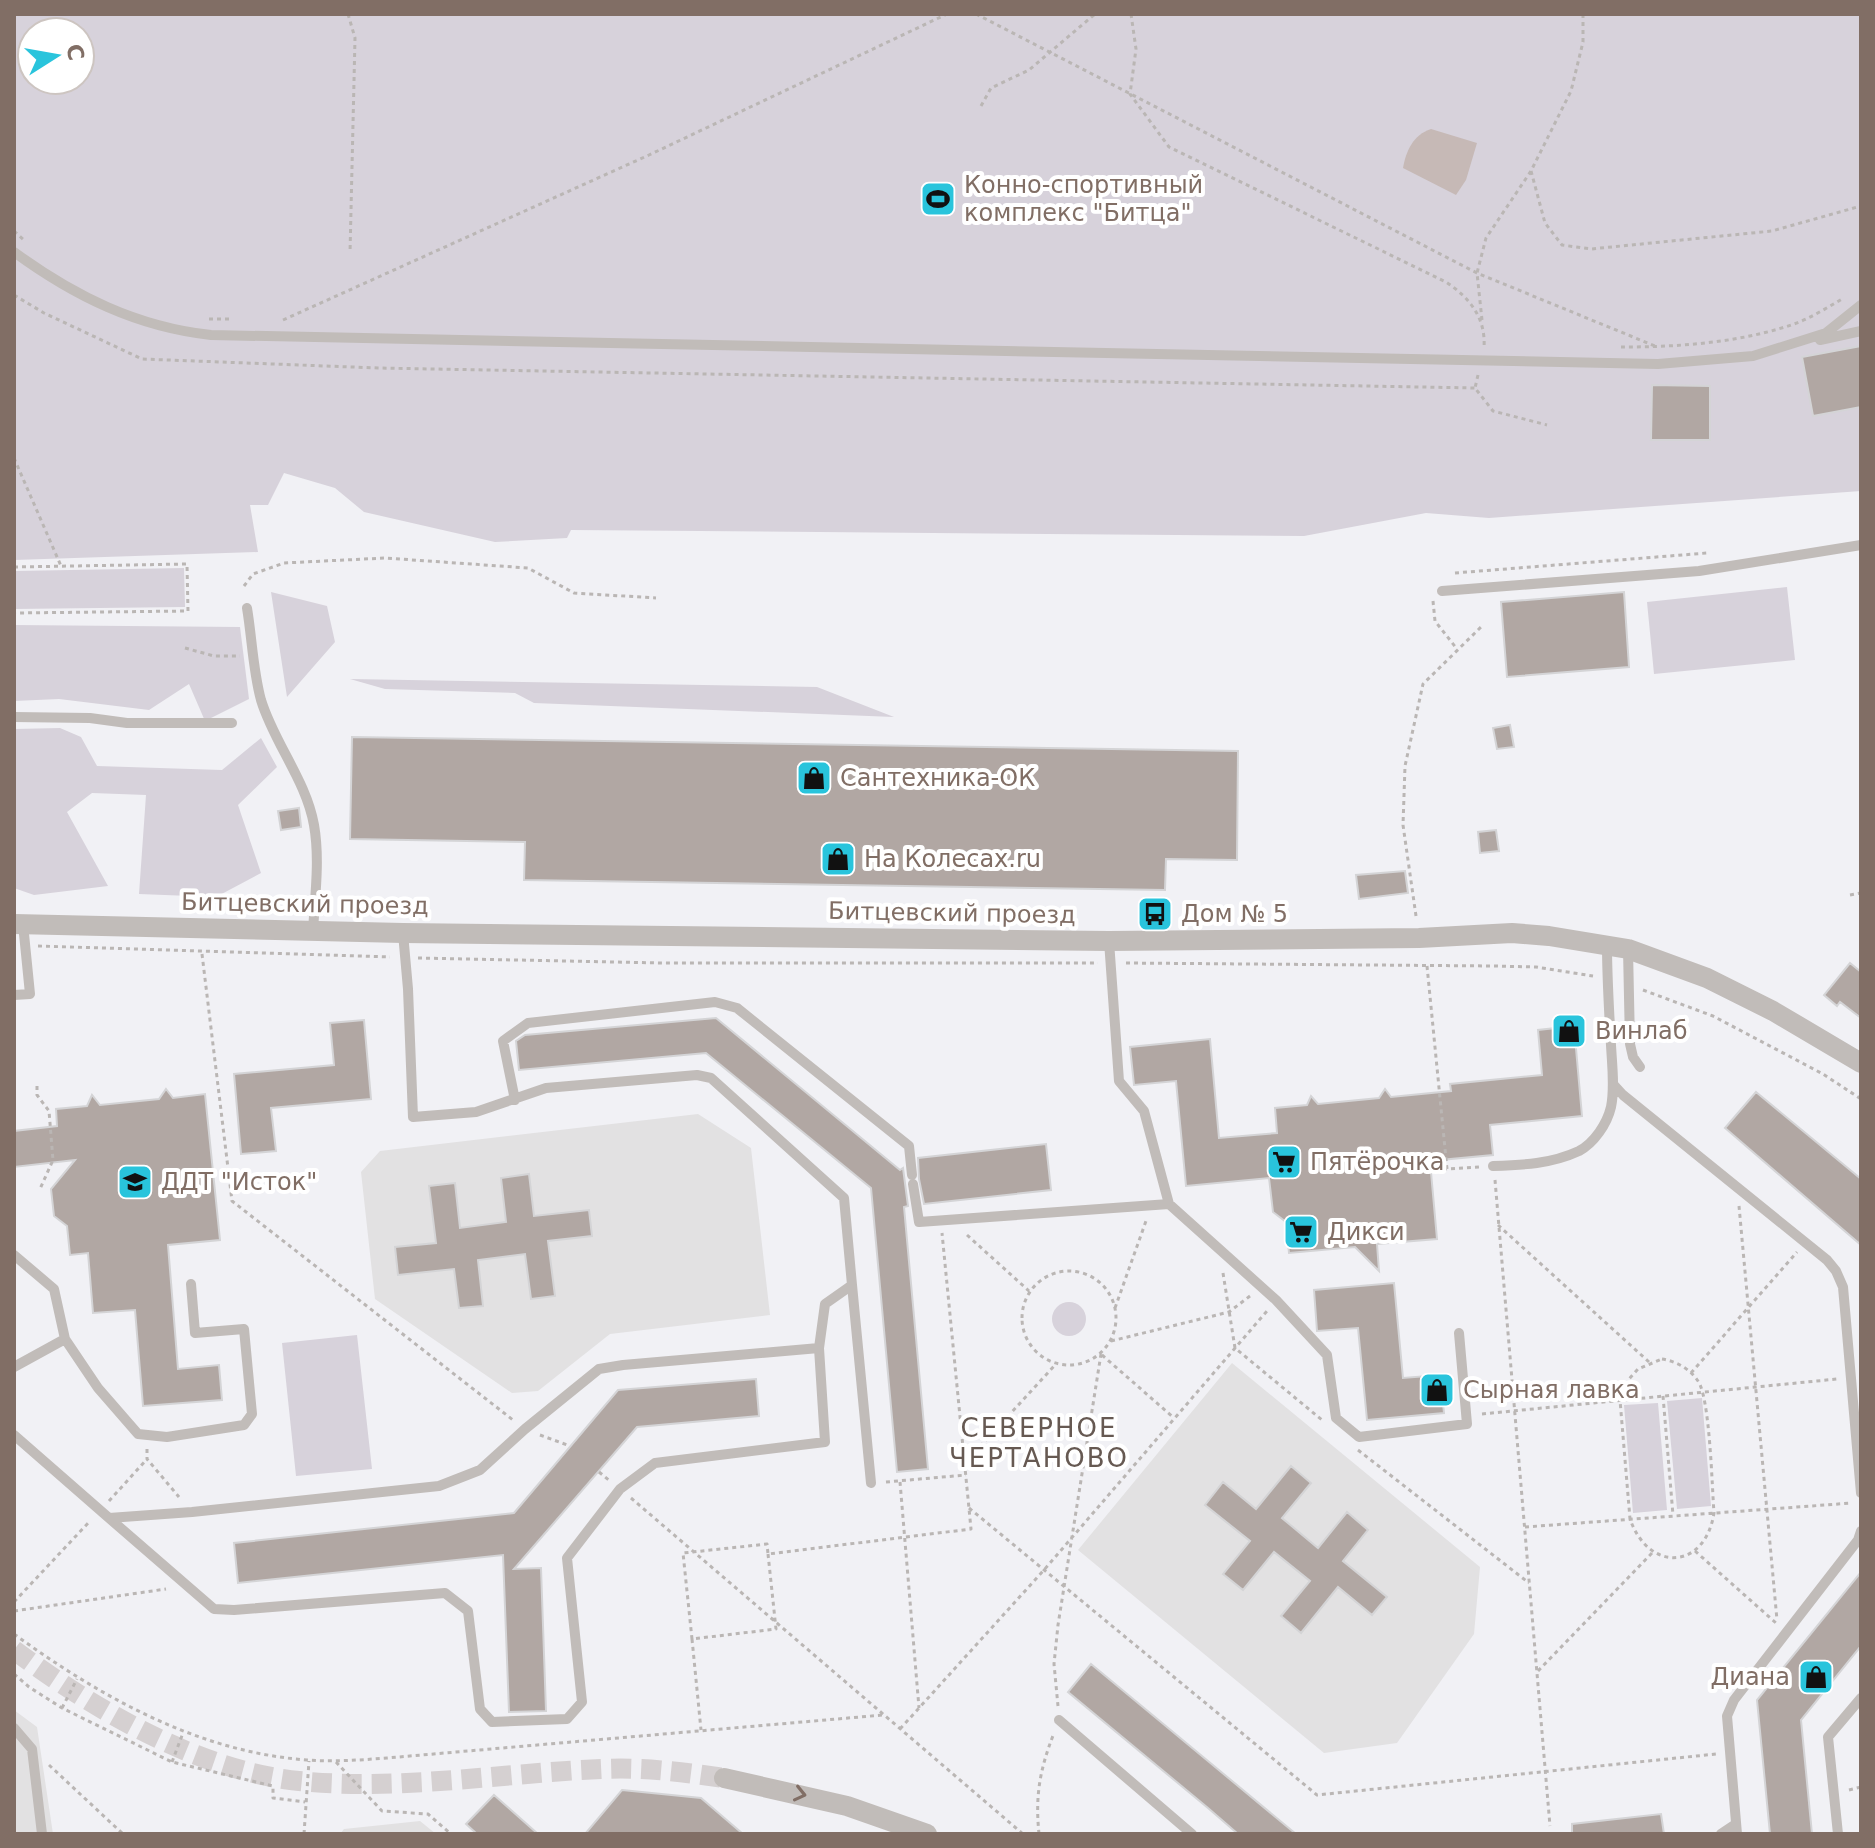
<svg xmlns="http://www.w3.org/2000/svg" width="1875" height="1848" font-family="'DejaVu Sans',sans-serif">
<style>
.built{fill:#e2e1e2}
.green{fill:#d7d2db;fill-rule:evenodd}
.water{fill:#c6b9b6}
.building{fill:#b1a7a3;stroke:#d4d4d6;stroke-width:2}
.lines{fill:none;stroke-linecap:round;stroke-linejoin:round}
.street-tunnel{stroke:#d5d0d1;stroke-width:20;stroke-dasharray:20 10;stroke-linecap:butt}
.path{stroke:#bab6b4;stroke-width:3;stroke-dasharray:4 4;stroke-linecap:butt}
.lane{stroke:#c1bcb9;stroke-width:10}
.street{stroke:#c1bcb9;stroke-width:20}
.oneway{stroke:#816e65}
.labels{text-anchor:middle;dominant-baseline:central;stroke-width:8;stroke-linejoin:round;paint-order:stroke}
.poi-label{font-size:24px;fill:#816e65;stroke:#fff;text-anchor:start}
.street-label{font-size:24px;fill:#816e65;stroke:#fff}
.neighbourhood-label{font-size:26px;letter-spacing:2px;fill:#665952;stroke:#fff}
</style>
<rect width="100%" height="100%" fill="#f1f1f5"/>
<!-- built -->
<path class="built" d="M698,1114L751,1148L770,1315L610,1334L538,1391L512,1393L375,1299L361,1172L380,1151Z
M1232,1363L1480,1567L1474,1634L1397,1743L1324,1753L1078,1550Z
M14,1710L37,1727L53,1834H14Z
M420,1821L436,1834H340L344,1829Z"/>
<!-- green -->
<path class="green" d="M14,14H1861V491L1489,518L1426,513L1304,536L571,530L567,538L495,542L364,512L335,488L284,473L268,505H250L258,552L14,560ZM32,32H80V80H32Z
M184,568L185,607L14,609V571Z
M1787,587L1795,660L1654,674L1647,602Z
M271,592L327,606L335,642L287,697Z
M14,625L240,627L249,699L205,721L189,684L149,710L59,699L14,701Z
M350,679L817,687L894,717L534,703L515,693L385,689Z
M60,728L81,737L97,766L222,770L261,738L277,767L238,805L261,873L216,897L139,894L146,795L92,793L67,812L108,886L34,895L14,888V729Z
M1052 1319a17 17 0 1 1 34 0a17 17 0 1 1-34 0Z
M357,1335L372,1469L296,1476L282,1343Z
M1702,1398L1711,1506L1677,1509L1667,1401Z
M1658,1403L1667,1510L1633,1513L1624,1405Z"/>
<!-- water -->
<path class="water" d="M1431,129L1477,143L1466,180L1456,195L1403,168C1406,151 1413,135 1431,129Z"/>
<!-- building -->
<path class="building" d="M1861,346V407L1813,416L1802,357Z
M1652,385L1710,386V440H1651Z
M1624,592L1629,667L1507,677L1501,602Z
M1510,725L1514,747L1497,749L1493,728Z
M352,737L1238,751L1237,860L1166,859L1165,890L524,880L525,842L350,839Z
M299,808L301,827L281,830L278,811Z
M1496,830L1499,851L1480,853L1478,832Z
M1405,871L1408,893L1359,899L1356,875Z
M1850,963L1861,972V1018L1840,1002L1837,1006L1824,995Z
M716,1018L900,1170L903,1168L908,1206L904,1207L928,1469L897,1472L871,1188L706,1053L519,1070L516,1041L525,1035Z
M364,1020L371,1099L271,1108L276,1151L241,1154L234,1074L334,1065L330,1023Z
M1574,1026L1582,1116L1490,1125L1493,1155L1430,1161L1437,1239L1377,1244L1379,1271L1355,1247L1289,1253L1286,1222L1273,1212L1269,1178L1186,1186L1176,1081L1134,1085L1130,1047L1210,1039L1219,1138L1277,1133L1275,1108L1307,1105L1311,1096L1318,1104L1379,1098L1385,1089L1391,1097L1451,1091L1450,1084L1542,1075L1538,1030Z
M166,1089L173,1098L205,1094L220,1240L168,1245L178,1369L219,1365L222,1400L143,1406L135,1310L93,1313L88,1253L70,1255L67,1226L54,1216L51,1189L75,1160L14,1167V1131L57,1126L56,1109L87,1106L92,1095L100,1105L159,1099Z
M1756,1092L1861,1179V1245L1725,1128Z
M1046,1144L1051,1190L924,1204L919,1179L918,1158Z
M529,1174L534,1216L589,1210L592,1236L548,1241L555,1296L531,1299L525,1254L478,1260L483,1306L459,1308L454,1269L398,1275L395,1247L436,1243L429,1186L455,1183L460,1228L506,1222L501,1178Z
M1394,1283L1403,1378L1440,1375L1444,1413L1367,1420L1358,1328L1317,1331L1314,1290Z
M756,1379L759,1416L637,1427L514,1569L541,1568L546,1711L509,1712L503,1555L238,1583L234,1543L514,1513L618,1390Z
M1291,1466L1311,1483L1282,1518L1318,1548L1347,1512L1368,1530L1343,1561L1387,1597L1372,1615L1338,1587L1301,1633L1281,1616L1310,1581L1274,1552L1243,1590L1223,1574L1250,1541L1205,1505L1223,1482L1256,1509Z
M1861,1572V1646L1801,1720L1812,1834H1770L1757,1700Z
M1091,1664L1296,1834H1238L1208,1808L1068,1692Z
M622,1790L701,1798L743,1834H585Z
M494,1795L538,1834H477L466,1824Z
M1661,1814L1664,1834H1572V1824Z"/>
<g class="lines">
<!-- street-tunnel -->
<path class="street-tunnel" d="M14,1650C93,1709 199,1771 299,1781C398,1791 503,1773 602,1769C643,1767 683,1772 724,1778"/>
<!-- path -->
<path class="path" d="M348,14L355,38L350,253
M976,14L1477,273L1655,346
M1131,14L1136,49L1130,94L1169,147L1446,282C1470,298 1486,318 1484,348
M981,106L991,88L1029,70L1095,14
M1531,171L1545,223L1562,245L1591,249L1772,231L1861,206
M14,231L25,241
M14,295L44,313L142,359L378,368L1475,388
M209,319H229
M283,320L649,155L947,14
M1482,320L1477,273L1486,238L1531,171L1571,91L1583,42V14
M1621,347C1678,347 1739,343 1794,324C1811,318 1828,307 1844,298
M1478,375L1475,388L1493,411L1547,425
M14,458L61,566
M14,567L187,564L188,611L14,613
M1455,573L1707,553
M244,586L253,574L284,563L385,558L528,568L574,593L656,598
M1433,601L1435,621L1457,649
M185,648L214,656H240
M1850,895L1861,893
M1416,916L1403,825L1405,766L1423,684L1481,627
M38,946L390,957
M202,954L232,1201L513,1420
M418,958L663,963H1098
M1126,963L1494,966L1536,967L1593,976
M1427,966L1447,1169L1480,1167
M1643,990L1713,1016L1823,1074L1861,1099
M37,1086V1095L49,1111L53,1160L40,1189
M1495,1180L1550,1826
M1739,1206L1777,1620
M1498,1225L1649,1362
M967,1235L1029,1291
M1022 1318a47 47 0 1 1 94 0a47 47 0 1 1-94 0Z
M1223,1273L1235,1348L1322,1420
M1115,1308L1146,1221
M1111,1341L1229,1312L1250,1296
M1102,1355L1174,1418
M1662,1359C1676,1361 1690,1369 1698,1381C1710,1398 1712,1488 1714,1513C1705,1570 1649,1573 1630,1519L1620,1400L1629,1379L1638,1369Z
M1691,1373L1797,1252
M1663,1396L1673,1515
M1482,1414L1837,1379
M540,1435L570,1446
M147,1449V1459L179,1497
M1358,1450L1529,1583
M964,1464L1056,1364
M599,1472L610,1481
M886,1482L966,1475
M900,1482L919,1708
M631,1498L1023,1834
M109,1501L147,1459
M969,1508L1317,1795L1716,1754
M1525,1527L1852,1503
M1695,1551L1776,1623
M768,1554L776,1629L692,1639L683,1553L767,1544L768,1554L971,1529L942,1233
M14,1602L90,1521
M14,1611L166,1589
M14,1634C101,1697 198,1752 307,1760C334,1762 360,1760 387,1758L883,1715
M692,1639L701,1730
M1538,1671L1652,1553
M14,1674L29,1687L62,1708L172,1762L273,1786V1798L305,1802
M1058,1706L1054,1664L1058,1625L1101,1354
M62,1708L77,1679
M900,1729L1044,1570L1267,1311
M172,1762L183,1733
M336,1762L382,1811L428,1814L451,1834
M49,1765L123,1834
M1849,1790L1861,1787
M304,1834L309,1761
M1039,1834C1035,1795 1040,1769 1054,1733"/>
<!-- lane -->
<path class="lane" d="M14,252C74,296 137,327 211,335L1658,364L1753,356L1826,333L1861,305
M1820,340L1861,331
M1442,591L1699,571L1861,545
M247,608C252,638 253,671 261,700C274,743 306,780 314,825C320,859 315,896 313,931
M14,717L90,718L127,723H232
M1628,949L1630,1044L1633,1057L1640,1067
M14,995L30,994L23,924
M1613,1084L1623,1095L1827,1260L1836,1271L1843,1287L1861,1493
M515,1100L503,1041L528,1023L715,1002L737,1008L909,1146L912,1175
M1493,1166C1523,1165 1551,1164 1579,1151C1594,1143 1607,1124 1611,1107C1615,1087 1612,1065 1611,1045C1609,1011 1607,978 1607,945
M913,1184L919,1222L1169,1204L1144,1111L1119,1081L1109,941
M1169,1204L1276,1300L1327,1355L1336,1418L1359,1437L1467,1424L1459,1333
M14,1255L54,1289L65,1339L14,1367
M852,1285L871,1483
M65,1339L98,1388L138,1434L167,1437L244,1425L252,1414L244,1329L195,1333L191,1284
M14,1435L109,1518L192,1512L439,1486L480,1470L525,1429L599,1369L623,1365L819,1348L825,1304L852,1285L844,1198L711,1078L697,1075L546,1088L476,1112L413,1117L408,989L403,933
M109,1518L214,1609L234,1610L445,1593L468,1611L480,1709L492,1722L567,1719L582,1702L567,1558L620,1489L655,1463L825,1442L819,1348
M1059,1720L1192,1834
M14,1728L32,1749L42,1834
M1721,1834L1736,1824
M1737,1834L1727,1716L1734,1700L1858,1540L1861,1531
M1838,1834L1828,1737L1861,1698"/>
<!-- street -->
<path class="street" d="M14,924L403,933L1109,941L1419,938L1512,933L1549,936L1628,949L1707,978L1773,1011L1861,1063
M724,1778L847,1806L927,1834"/>
</g>
<!-- one-way arrows -->
<defs><path id="oneway-chevron" d="M-2-3.5L2.5 0L-2 3.5" fill="none" stroke-width="1.6" stroke-linecap="round" stroke-linejoin="round" transform="scale(2)"/></defs>
<use class="oneway" href="#oneway-chevron" transform="translate(800 1794) rotate(13)"/>
<!-- icons -->
<defs>
<symbol id="stadium-square" viewBox="-11 -11 22 22"><rect x="-9" y="-9" width="18" height="18" rx="4" fill="#29c4dc" stroke="#fff"/><path d="M0-5a6.5 5 0 1 0 0 10a6.5 5 0 1 0 0-10ZM-3.5-1.8h7v3.6h-7Z" fill="#111"/></symbol>
<symbol id="shop-square" viewBox="-11 -11 22 22"><rect x="-9" y="-9" width="18" height="18" rx="4" fill="#29c4dc" stroke="#fff"/><path d="M-5-2.5h2.3a2.7 3.5 0 0 1 5.4 0H5L5.5 6h-11ZM-1.5-2.5h3a1.5 2.3 0 0 0-3 0Z" fill="#111"/></symbol>
<symbol id="bus-square" viewBox="-11 -11 22 22"><rect x="-9" y="-9" width="18" height="18" rx="4" fill="#29c4dc" stroke="#fff"/><path d="M-5-6H5V4H4V6H2V4H-2V6H-4V4H-5ZM-3.5-4V0h7V-4ZM-3.5 1.2v1.5H-2V1.2ZM2 1.2v1.5H3.5V1.2Z" fill="#111"/></symbol>
<symbol id="supermarket-square" viewBox="-11 -11 22 22"><rect x="-9" y="-9" width="18" height="18" rx="4" fill="#29c4dc" stroke="#fff"/><path d="M-6-5.5h2.5l.6 2H6L4.5 2H-2.5L-4.4-4H-6ZM-1.5 3.2a1.3 1.3 0 1 0 .1 0ZM3 3.2a1.3 1.3 0 1 0 .1 0Z" fill="#111"/></symbol>
<symbol id="school-square" viewBox="-11 -11 22 22"><rect x="-9" y="-9" width="18" height="18" rx="4" fill="#29c4dc" stroke="#fff"/><path d="M0-5L7-2L0 1L-7-2ZM-4 1L0 2.5L4 1V4Q0 6-4 4Z" fill="#111"/></symbol>
</defs>
<g fill-rule="evenodd">
<use href="#stadium-square" x="918" y="179" width="40" height="40"/>
<use href="#shop-square" x="794" y="758" width="40" height="40"/>
<use href="#shop-square" x="818" y="839" width="40" height="40"/>
<use href="#bus-square" x="1135" y="894" width="40" height="40"/>
<use href="#shop-square" x="1549" y="1011" width="40" height="40"/>
<use href="#supermarket-square" x="1264" y="1142" width="40" height="40"/>
<use href="#school-square" x="115" y="1162" width="40" height="40"/>
<use href="#supermarket-square" x="1281" y="1212" width="40" height="40"/>
<use href="#shop-square" x="1417" y="1370" width="40" height="40"/>
<use href="#shop-square" x="1796" y="1657" width="40" height="40"/>
</g>
<g class="labels">
<!-- poi labels -->
<g class="poi-label">
<text x="964" y="185">Конно-спортивный<tspan x="964" dy="28">комплекс "Битца"</tspan></text>
<text x="840" y="778">Сантехника-ОК</text>
<text x="864" y="859">На Колесах.ru</text>
<text x="1181" y="914">Дом № 5</text>
<text x="1595" y="1031">Винлаб</text>
<text x="1310" y="1162">Пятёрочка</text>
<text x="161" y="1182">ДДТ "Исток"</text>
<text x="1327" y="1232">Дикси</text>
<text x="1463" y="1390">Сырная лавка</text>
<text x="1790" y="1677" text-anchor="end">Диана</text>
</g>
<!-- street labels -->
<g class="street-label">
<text transform="translate(305 904) rotate(1)">Битцевский проезд</text>
<text transform="translate(952 913) rotate(1)">Битцевский проезд</text>
</g>
<!-- neighbourhood labels -->
<g class="neighbourhood-label">
<text x="1039" y="1428">СЕВЕРНОЕ<tspan x="1039" dy="30">ЧЕРТАНОВО</tspan></text>
</g>
</g>
<!-- border -->
<rect width="1875" height="1848" fill="none" stroke="#816e65" stroke-width="32"/>
<!-- north arrow -->
<g transform="translate(56 56) rotate(79)"><circle r="38" fill="#ffffff" stroke="#cdc5c1" stroke-width="2"/>
<path d="M0-6L14 30L0 20L-14 30Z" fill="#29c4dc"/>
<text y="-12" font-size="22" font-weight="bold" text-anchor="middle" fill="#816e65">С</text>
</g>
</svg>
